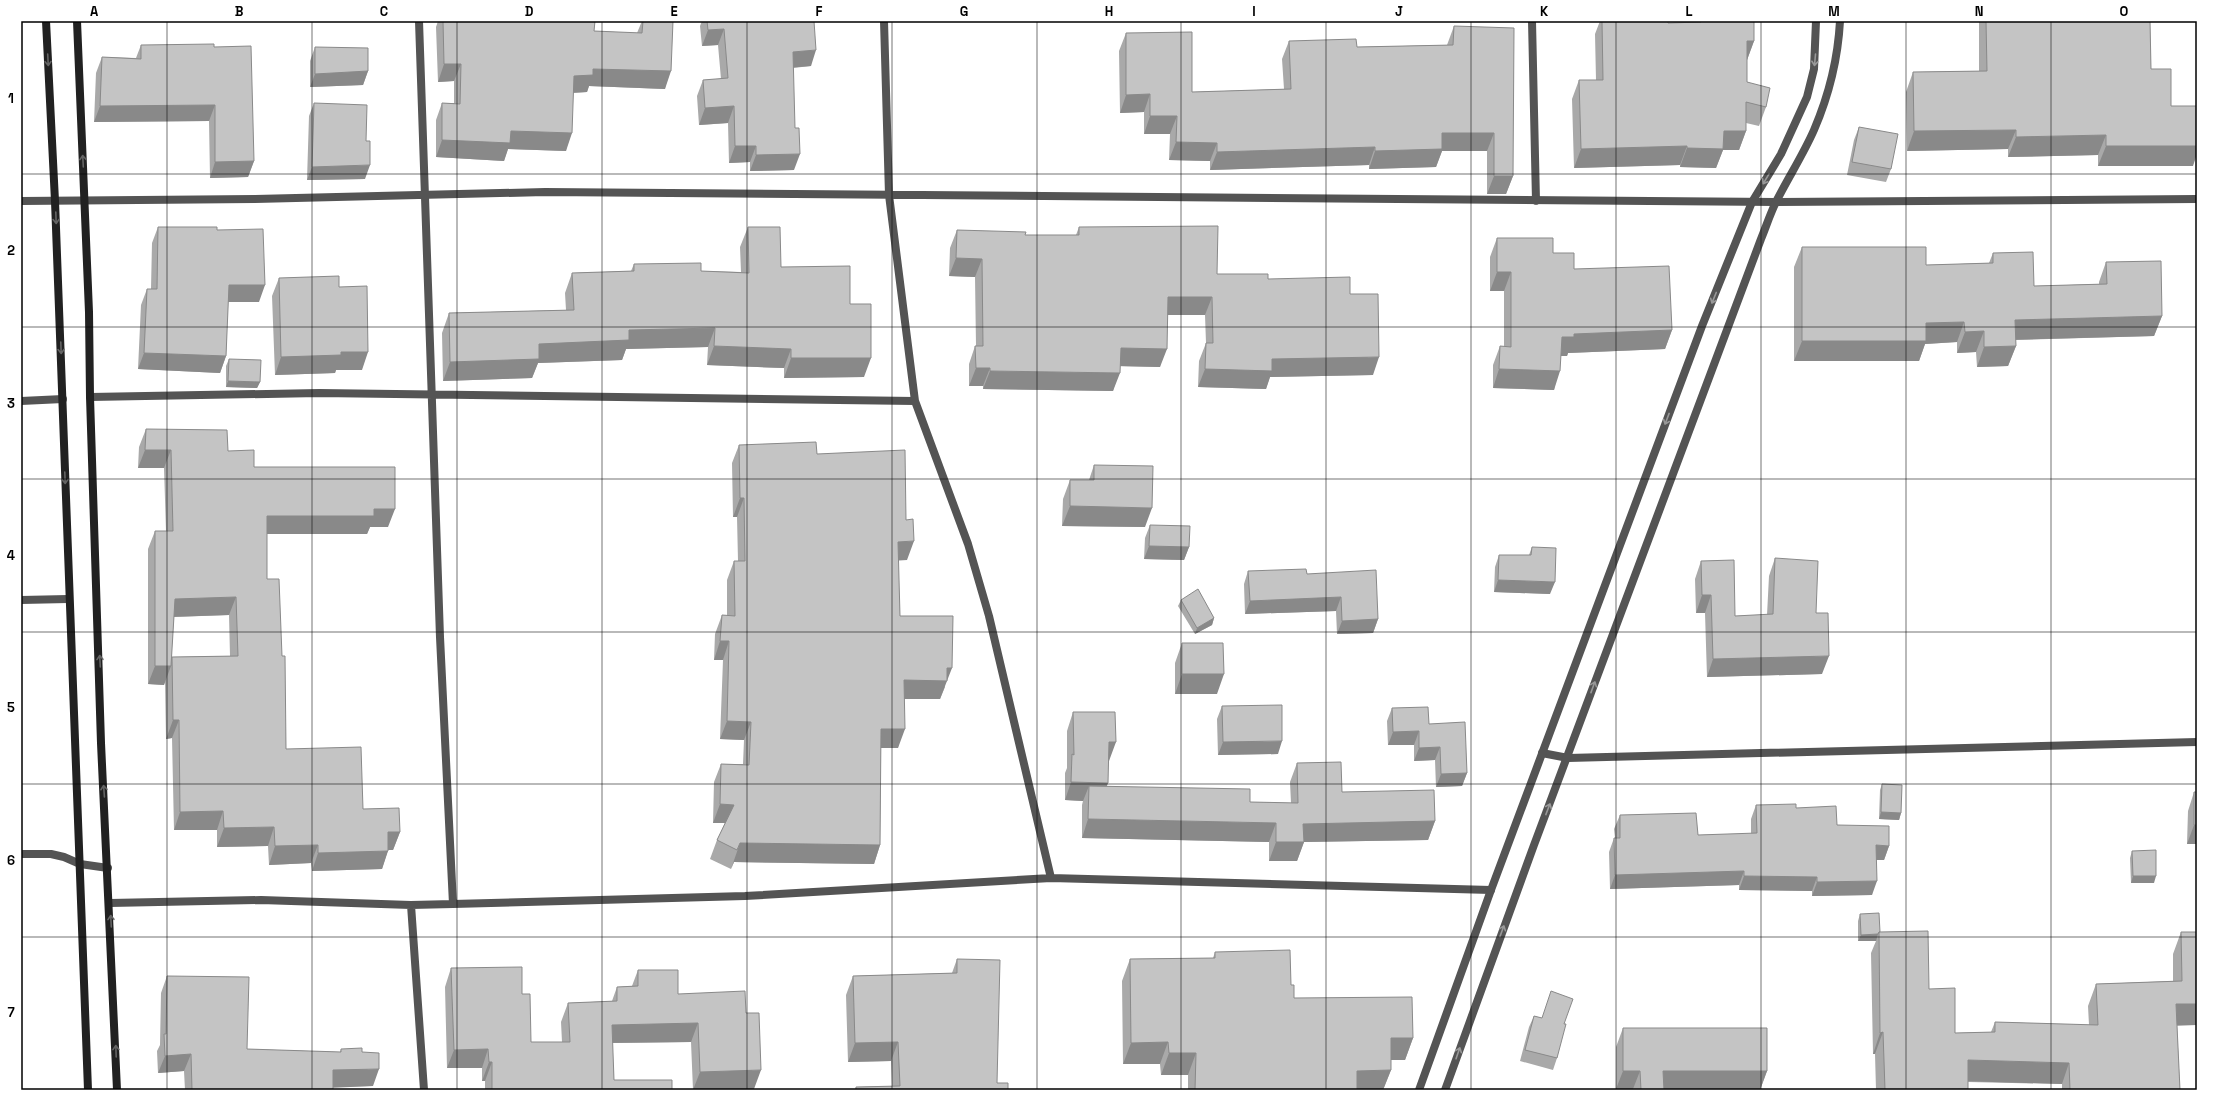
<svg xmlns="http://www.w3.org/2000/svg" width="2218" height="1111" font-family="'Space Grotesk',sans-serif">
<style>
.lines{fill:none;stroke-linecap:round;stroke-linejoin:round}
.minor{stroke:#545454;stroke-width:8}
.tertiary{stroke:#545454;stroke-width:8}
.secondary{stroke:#212121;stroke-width:8}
.wall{fill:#a9a9a9;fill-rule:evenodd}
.shaded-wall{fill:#898989}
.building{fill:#c4c4c4;stroke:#898989}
.oneway{stroke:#646464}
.oneway2{stroke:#989898}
.grid{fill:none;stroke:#000;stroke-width:1;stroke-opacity:0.55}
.neatline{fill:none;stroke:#000;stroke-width:1.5}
.grid-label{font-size:13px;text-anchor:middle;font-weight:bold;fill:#000}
</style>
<rect width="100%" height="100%" fill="#fff"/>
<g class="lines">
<!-- minor -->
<path class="minor" d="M419,21L440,637L453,904
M884,21L889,195L915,401L968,544L989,616L1051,878
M1532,21L1536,201
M21,201L255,199L545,192L1776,202L2197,199
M90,397L319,393L915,401
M21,401L63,399
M21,600L68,599
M1542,753L1568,758L2197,742
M21,854H51L64,857L80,864L108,868
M110,903L261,900L411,905L453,904L745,896L1051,878L1491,890
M411,905L424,1090"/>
<!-- tertiary -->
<path class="tertiary" d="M1419,1090L1491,890L1702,326L1752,202L1781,154L1807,97L1814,69L1816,21
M1445,1090L1534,845L1761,239C1766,227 1770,214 1776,202C1788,178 1803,155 1814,130C1829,95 1838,58 1840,21"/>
<!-- secondary -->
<path class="secondary" d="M46,21L55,201L88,1090
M77,21L89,312L90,397L101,743L117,1090"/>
</g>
<!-- wall -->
<path class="wall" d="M438,21H595L594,31L637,33L642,21H673L665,89L589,86L587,92L573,93L566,151L508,149L504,161L436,157V120L442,103H454V81L438,82L436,27Z
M702,21H814L811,66L793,68L794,170L750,171V162L729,163L728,123L699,125L697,96L703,80L721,79L718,45L702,46L700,26Z
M1600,21H1668V23L1694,22V21H1754V41L1747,60V82L1766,107L1759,126L1746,123V131L1739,150H1723L1716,168L1680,167V165L1574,168L1572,99L1579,80H1596L1595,34Z
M1979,21H2150L2151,69L2171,106L2193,166H2098V155L2008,157V149L1907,151L1906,92L1913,72L1979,71Z
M1454,26L1513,176L1506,194H1487V151H1442L1436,167L1369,169V165L1210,170V161L1169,160L1170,134H1144V112L1120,113L1119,51L1126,33L1192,92L1284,89L1282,59L1289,41L1357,47L1447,45Z
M141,45L214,47L254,161L248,177L210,178L209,121L94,122L96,73L102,57L136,58Z
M315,47L368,71L363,85L310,87V61Z
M314,103L365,179L307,180L309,116Z
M1859,127L1891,169L1886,182L1847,175L1854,140Z
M158,227L217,230L259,302H228L226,356L220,373L138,369L141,305L147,289H151L152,243Z
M748,227L781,267L850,304L864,377L784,378V368L707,365L708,347L626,349L622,360L538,363L532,378L443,381L442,333L449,313L566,310L565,293L572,273L631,271L634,264L701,271L741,272L740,247Z
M1079,227L1217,274L1268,279L1350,294L1373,375L1270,377L1266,389L1198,387L1199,361L1206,343L1205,315H1167L1160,367L1120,366L1113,391L983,389V386H969V364L975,346H976L975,277L949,276L950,248L957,230L1025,235H1076Z
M1497,238L1553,253L1574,269L1672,330L1665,349L1568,353L1567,356H1561L1554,390L1493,388V365L1500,346L1504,347V291H1490V257Z
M1802,247L1926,265L1989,263L1993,253L2034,286L2099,284V282L2106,262L2162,316L2154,336L2015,340L2016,346L2008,366L1977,367L1976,352L1957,353V342L1925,344L1919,361H1794V267Z
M279,278L339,287L362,370H336L335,373L275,375L272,296Z
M229,359L260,382L257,388L226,387V366Z
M146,429L228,451L254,467L388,527H370L367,534H267V579L282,656L286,749L363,809L400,832L393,850H388L382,869L312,871L311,863L269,865L268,846L217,847V830H174L172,738L166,739L165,681L164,685L148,684V549L155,531H166L164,468H138L139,447ZM229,615L230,656L172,657L171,660L174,617Z
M739,445L817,454L906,520L907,560H898L900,616L945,687L940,699H904L898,748H881L880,845L874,864L734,862L731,869L710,859L717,840L725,823H713L714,782L721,764H743L744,740L720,739L723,660H714L715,634L722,615L727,616V580L734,561H738L737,517H733L732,463Z
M1094,465L1145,527L1062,526L1063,499L1070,480H1089Z
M1150,525L1189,547L1184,560L1144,559L1145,538Z
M1532,547L1550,594L1494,592L1495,567L1499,555H1529Z
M1775,558L1822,674L1707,677L1705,613H1696L1695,579L1701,561L1735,616L1767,615L1769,576Z
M1248,571L1307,574L1378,619L1373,633L1337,634L1336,611L1245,614L1244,584Z
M1181,600L1214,618L1212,625L1195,634L1178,606Z
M1182,643L1217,694H1175V663Z
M1222,706L1278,754L1218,755L1217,719Z
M1392,708L1429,724L1467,773L1462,786L1436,787L1435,760L1414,761V745H1388L1387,721Z
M1073,712L1109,761H1108L1107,786L1250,802L1291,803L1290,782L1297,763L1342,792L1435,821L1428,840L1304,842L1297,861H1269V842L1082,838V805L1083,801L1065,800V773L1067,768V731Z
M1882,784L1901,813L1899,820L1879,819L1880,790Z
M2194,792H2197V844H2187L2188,811Z
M1756,805L1796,808L1889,846L1884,860H1876L1872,895L1812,896V891L1739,890V885L1610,889L1609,852L1614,838H1615L1614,829L1620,815L1698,835L1751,834V819Z
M2132,851L2154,883H2131L2130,858Z
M1860,914L1880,932L1929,989L1955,1033L1991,1032L1995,1022L2089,1025L2088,1006L2096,984L2173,981V954L2181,932H2197V1025H2177L2180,1090H2062V1084L1968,1082V1090H1876L1875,1054H1873L1871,953L1876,941H1858V921Z
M1215,952L1291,985L1294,998L1413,1038L1405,1060H1391V1070L1383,1090H1188V1075H1161L1160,1064H1123L1122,981L1130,959L1213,958Z
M957,959L997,1083L1008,1090H855L856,1087L892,1086L891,1061L848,1062L846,995L853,976L952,973Z
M451,968L522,994L531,1042H562L561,1022L568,1003L612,1001L617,987L632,986L638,970L678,994L746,1013L754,1089L693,1090L691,1042L612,1043L614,1080L672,1090H485V1081H482V1068H447L445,987Z
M167,976L247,1049L340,1052L341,1049L362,1052L373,1086L333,1087V1090H185L184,1071L158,1073L157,1051L160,1045L161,993Z
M1534,1016L1564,1024L1557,1058L1553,1070L1520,1061L1529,1027Z
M1623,1028L1767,1071L1760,1090H1633V1089H1616V1047Z"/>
<!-- shaded-wall -->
<path class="shaded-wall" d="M724,29L718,45L702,46L708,30Z
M1747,41H1754L1747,60H1740Z
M816,50L811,66L787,68L793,52Z
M444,64H461L454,81L438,82Z
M593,69L671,71L665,89L589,86L587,92L568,93L574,76Z
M368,71L363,85L310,87L315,74Z
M1150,94L1144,112L1120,113L1126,95Z
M215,105L209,121L94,122L100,106Z
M734,106L728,123L699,125L705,108Z
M1150,116H1177L1170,134H1144Z
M2016,130L2008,149L1907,151L1914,131Z
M511,131L572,133L566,151L508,149L504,161L436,157L442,140Z
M1724,131H1746L1739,150H1723L1716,168L1680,167L1687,148Z
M1442,133H1494L1487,151H1442L1436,167L1369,169L1375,151Z
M2106,135L2098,155L2008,157L2016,137Z
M1176,142L1217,143L1210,161L1169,160Z
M735,146H756L750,162L729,163Z
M1687,146L1680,165L1574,168L1581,149Z
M2106,146H2197V154L2193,166H2098Z
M1375,147L1369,165L1210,170L1217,152Z
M800,154L794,170L750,171L756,155Z
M254,161L248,177L210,178L215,162Z
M370,165L365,179L307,180L312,167Z
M1494,176H1513L1506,194H1487Z
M956,258L982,259L975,277L949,276Z
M1497,272H1511L1504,291H1490Z
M229,285H265L259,302H223Z
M1168,297H1212L1205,315H1161Z
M2162,316L2154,336L2007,340L2015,320Z
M1964,322L1957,342L1925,344L1919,361H1794L1802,341L1926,323Z
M715,328L708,347L626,349L622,360L538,363L532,378L443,381L450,362L539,344L629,330Z
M1672,330L1665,349L1568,353L1567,356H1555L1562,337L1574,334Z
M1984,331L1976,352L1957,353L1965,332Z
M714,346L791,349L784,368L707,365Z
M2016,346L2008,366L1977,367L1984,347Z
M1121,348L1167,349L1160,367L1114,366Z
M341,352H368L362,370H336L335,373L275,375L281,357Z
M144,353L226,356L220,373L138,369Z
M1379,357L1373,375L1270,377L1266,389L1198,387L1205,369L1272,359Z
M791,358H871L864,377L784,378Z
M976,368H990L983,386H969Z
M1499,369L1560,371L1554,390L1493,388Z
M990,371L1120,373L1113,391L983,389Z
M228,381L260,382L257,388L226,387Z
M145,450H171L164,468H138Z
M740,498H744L737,517H733Z
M1070,506L1152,508L1145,527L1062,526Z
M374,509H395L388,527H370L367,534H260L267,516Z
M914,541L907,560L891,561L898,542Z
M1149,546L1189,547L1184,560L1144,559Z
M1498,580L1555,582L1550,594L1494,592Z
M1702,595H1711L1705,613H1696Z
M236,597L229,615L168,617L175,599Z
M1341,597L1336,611L1245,614L1250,601Z
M1214,618L1212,625L1195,634L1197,628Z
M1378,619L1373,633L1337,634L1342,621Z
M720,641H729L723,660H714Z
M1829,656L1822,674L1707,677L1713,659Z
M155,666H171L164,685L148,684Z
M947,668H952L940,699H897L904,680Z
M1182,674H1224L1217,694H1175Z
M173,720H179L172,738L166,739Z
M727,721L751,722L744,740L720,739Z
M881,729H905L898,748H874Z
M1419,731L1414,745H1388L1393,732Z
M1282,741L1278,754L1218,755L1223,742Z
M1109,742H1116L1109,761H1102Z
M1440,747L1435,760L1414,761L1419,748Z
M1467,773L1462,786L1436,787L1441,774Z
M1071,782L1108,783L1101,802L1089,786L1083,801L1065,800Z
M720,804L734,805L728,823H713Z
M223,811L217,830H174L180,812Z
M1881,812L1901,813L1899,820L1879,819Z
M1088,819L1276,823L1269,842L1082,838Z
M1435,821L1428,840L1304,842L1297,861H1269L1276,842L1303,824Z
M2194,825H2197V844H2187Z
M274,827L268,846L217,847L224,828Z
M388,832H400L393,850H381Z
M740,843L880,845L874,864L734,862L731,869Z
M318,845L311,863L269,865L275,846Z
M1876,845L1889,846L1884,860H1871Z
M388,851L382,869L312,871L318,853Z
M1744,871L1739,885L1610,889L1615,875Z
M1744,876L1817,877L1812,891L1739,890Z
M2133,876H2156L2154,883H2131Z
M1877,881L1872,895L1812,896L1817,882Z
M1878,934L1876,941H1858L1861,935Z
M2176,1004H2197V1025L2169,1026Z
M698,1023L691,1042L605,1043L612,1025Z
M1883,1032L1875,1054H1873L1880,1033Z
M1391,1038H1413L1405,1060H1383Z
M898,1042L891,1061L848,1062L855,1043Z
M1168,1042L1160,1064H1123L1131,1043Z
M488,1049L482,1068H447L454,1050Z
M1169,1053H1196L1188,1075H1161Z
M191,1054L184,1071L158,1073L165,1056Z
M1968,1060L2069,1063L2062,1084L1960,1081Z
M489,1062H492L485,1081H482Z
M379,1069L373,1086L327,1088L333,1070Z
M761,1070L754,1089L693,1090L700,1072Z
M1391,1070L1383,1090H1350L1357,1071Z
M1623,1071H1640L1633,1089H1616Z
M1663,1071H1767L1760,1090H1656Z
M1968,1089V1090H1915Z"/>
<!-- building -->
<path class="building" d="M443,21H595L594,31L642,33L643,21H673L671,71L593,69V75L574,76L572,133L511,131L510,143L442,140V103L460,104L461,64H444Z
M707,21H814L816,50L793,52L795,128H799L800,154L756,155V146H735L734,106L705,108L703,80L728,78L724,29L708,30Z
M1602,21H1668V23L1701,22V21H1754V41H1747V82L1770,88L1766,107L1746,102V131H1724L1723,149L1687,148V146L1581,149L1579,80H1603Z
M1986,21H2150L2151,69H2171V106H2197V146H2106V135L2016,137V130L1914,131L1913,72L1987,71Z
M1454,26L1514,28L1513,176H1494V133H1442V149L1375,151V147L1217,152V143L1176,142L1177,116H1150V94L1126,95V33L1192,32V92L1291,89L1289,41L1356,39L1357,47L1453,45Z
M214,44V47L251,46L254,161L215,162V105L100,106L102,57L141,59V45Z
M315,47L368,48V71L315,74Z
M314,103L367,105L366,141H370V165L312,167Z
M1859,127L1898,134L1891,169L1852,162Z
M1218,226L1217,274H1268V279L1350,277V294H1378L1379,357L1272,359V371L1205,369L1206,343H1213L1212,297H1168L1167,349L1121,348L1120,373L990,371V368H976L975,346H983L982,259L956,258L957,230L1026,232L1025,235H1079V227Z
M158,227H217V230L263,229L265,285H229L226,356L144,353L147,289H157Z
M748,227H780L781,267L850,266V304H871V358H791V349L714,346L715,328L629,330V340L539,344V359L450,362L449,313L574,310L572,273L634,271V264L701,263V271L749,273Z
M1497,238H1553V253H1574V269L1669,266L1672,330L1574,334V337H1562L1560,371L1499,369L1500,346L1511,347V272H1497Z
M1802,247H1926V265L1993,263V253L2033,252L2034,286L2107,284L2106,262L2161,261L2162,316L2015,320L2016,346L1984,347V331L1965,332L1964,322L1926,323V341H1802Z
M339,276V287L367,286L368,352H341V355L281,357L279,278Z
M229,359L261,360L260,382L228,381Z
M146,429L227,430L228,451L254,450V467H395V509H374V516H267V579H279L282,656H285L286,749L361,747L363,809L399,808L400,832H388V851L318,853V845L275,846L274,827L224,828L223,811L180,812L179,720H173L172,657L238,656L236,597L175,599L171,666H155V531H173L171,450H145Z
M816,442L817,454L905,450L906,520L913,519L914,541L898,542L900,616H953L952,668H947V681L904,680L905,729H881L880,845L740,843L737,850L717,840L734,805L720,804L721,764L749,765L751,722L727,721L729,641H720L722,615L735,616L734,561H745L744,498H740L739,445Z
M1094,465L1153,466L1152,508L1070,506V480H1094Z
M1150,525L1190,526L1189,547L1149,546Z
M1532,547L1556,548L1555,582L1498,580L1499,555H1531Z
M1775,558L1818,561L1816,613H1828L1829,656L1713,659L1711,595H1702L1701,561L1734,560L1735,616L1773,614Z
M1306,569L1307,574L1376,570L1378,619L1342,621L1341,597L1250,601L1248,571Z
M1198,589L1214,618L1197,628L1181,600Z
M1182,643H1223L1224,674H1182Z
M1282,705V741L1223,742L1222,706Z
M1428,707L1429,724L1465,722L1467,773L1441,774L1440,747L1419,748V731L1393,732L1392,708Z
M1073,712H1115L1116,742H1109L1108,783L1071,782L1072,754L1074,755Z
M1341,762L1342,792L1434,790L1435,821L1303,824L1304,842H1276V823L1088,819L1089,786L1250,789V802L1298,803L1297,763Z
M1882,784L1902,785L1901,813L1881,812Z
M2194,792H2197V825H2194Z
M1796,804V808L1836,806L1837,825L1889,826V846L1876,845L1877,881L1817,882V877L1744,876V871L1615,875L1614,838H1620V815L1696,813L1698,835L1757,833L1756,805Z
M2156,850V876H2133L2132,851Z
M1879,913L1880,932H1879L1878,934L1861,935L1860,914Z
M1928,931L1929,989L1955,988V1033L1995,1032V1022L2098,1025L2096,984L2182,981L2181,932H2197V1004H2176L2180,1090H2070L2069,1063L1968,1060V1089L1885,1090L1883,1032L1880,1033L1879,932Z
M1290,950L1291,985H1294V998L1412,997L1413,1038H1391V1070L1357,1071V1090H1195L1196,1053H1169L1168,1042L1131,1043L1130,959L1215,958V952Z
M957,959L1000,960L997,1083H1008V1090H856V1087L900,1086L898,1042L855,1043L853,976L957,973Z
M522,967V994H530L531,1042H570L568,1003L617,1001V987L638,986V970H678V994L745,991L746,1013H759L761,1070L700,1072L698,1023L612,1025L614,1080H672V1090H492V1062H489L488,1049L454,1050L451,968Z
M167,976L249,977L247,1049L341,1052V1049L362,1048V1052L379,1053V1069L333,1070V1090H192L191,1054L165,1056L164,1034H166Z
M1551,991L1573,999L1564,1024H1566L1557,1058L1525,1050L1534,1016L1542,1018Z
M1623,1028H1767V1071H1663L1664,1090H1641L1640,1071H1623Z"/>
<!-- one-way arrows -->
<defs><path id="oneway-shaft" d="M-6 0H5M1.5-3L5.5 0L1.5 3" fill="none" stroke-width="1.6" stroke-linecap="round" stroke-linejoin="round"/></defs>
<g class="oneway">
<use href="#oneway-shaft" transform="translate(48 60) rotate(87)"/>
<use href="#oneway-shaft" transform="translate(83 161) rotate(-93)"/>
<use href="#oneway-shaft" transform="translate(56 218) rotate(88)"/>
<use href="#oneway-shaft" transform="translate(61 348) rotate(88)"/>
<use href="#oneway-shaft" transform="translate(65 478) rotate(88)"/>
<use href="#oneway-shaft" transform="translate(100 661) rotate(-93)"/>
<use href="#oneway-shaft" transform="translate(104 791) rotate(-94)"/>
<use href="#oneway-shaft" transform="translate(111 921) rotate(-93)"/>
<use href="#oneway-shaft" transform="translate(116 1051) rotate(-92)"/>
</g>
<g class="oneway2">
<use href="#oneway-shaft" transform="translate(1815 60) rotate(95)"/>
<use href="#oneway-shaft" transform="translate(1766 179) rotate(121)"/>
<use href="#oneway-shaft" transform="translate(1714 298) rotate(112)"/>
<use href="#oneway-shaft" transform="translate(1667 419) rotate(111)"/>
<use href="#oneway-shaft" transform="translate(1593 687) rotate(-70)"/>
<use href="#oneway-shaft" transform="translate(1548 809) rotate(-69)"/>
<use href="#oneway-shaft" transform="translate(1502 931) rotate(-70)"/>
<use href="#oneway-shaft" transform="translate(1458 1053) rotate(-71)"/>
</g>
<!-- grid -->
<path class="grid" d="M167,21V1090M312,21V1090M457,21V1090M602,21V1090M747,21V1090M892,21V1090M1037,21V1090M1181,21V1090M1326,21V1090M1471,21V1090M1616,21V1090M1761,21V1090M1906,21V1090M2051,21V1090M21,174H2197M21,327H2197M21,479H2197M21,632H2197M21,784H2197M21,937H2197"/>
<!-- border -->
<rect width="2218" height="1111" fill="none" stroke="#ffffff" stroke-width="44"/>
<rect x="22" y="22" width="2174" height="1067" class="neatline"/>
<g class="grid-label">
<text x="94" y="16">A</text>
<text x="239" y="16">B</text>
<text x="384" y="16">C</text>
<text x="529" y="16">D</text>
<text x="674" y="16">E</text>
<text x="819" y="16">F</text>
<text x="964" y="16">G</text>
<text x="1109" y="16">H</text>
<text x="1254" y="16">I</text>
<text x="1399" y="16">J</text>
<text x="1544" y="16">K</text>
<text x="1689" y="16">L</text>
<text x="1834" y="16">M</text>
<text x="1979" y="16">N</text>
<text x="2124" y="16">O</text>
<text x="11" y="103">1</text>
<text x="11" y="255">2</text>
<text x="11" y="408">3</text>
<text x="11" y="560">4</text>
<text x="11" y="712">5</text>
<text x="11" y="865">6</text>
<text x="11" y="1017">7</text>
</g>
</svg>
